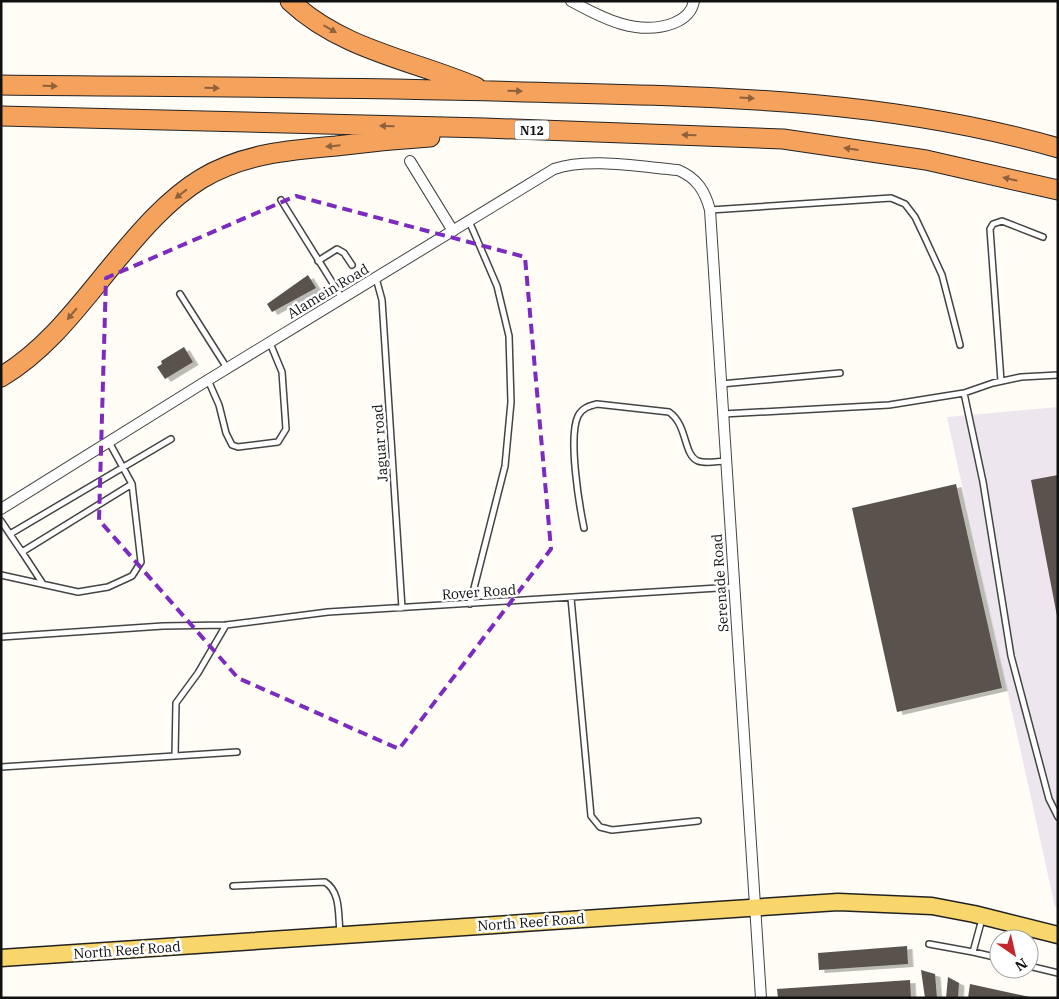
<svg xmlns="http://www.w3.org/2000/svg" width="1059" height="999" font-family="'IBM Plex Serif',serif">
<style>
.industrial{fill:#eee6ef}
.building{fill:#5a524d;filter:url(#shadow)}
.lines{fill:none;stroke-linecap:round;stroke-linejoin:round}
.lane-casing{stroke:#444;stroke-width:8}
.street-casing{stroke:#444;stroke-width:12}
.primary-casing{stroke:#222;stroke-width:19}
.highway-casing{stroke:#222;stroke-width:21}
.lane{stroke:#fff;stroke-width:5}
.street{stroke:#fff;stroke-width:10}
.primary{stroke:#f9d66b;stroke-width:16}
.highway{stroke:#f5a25d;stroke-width:19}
.oneway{fill:#8e613b}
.marked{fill:none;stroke:#7b2cbf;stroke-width:4;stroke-dasharray:10 6;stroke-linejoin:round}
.labels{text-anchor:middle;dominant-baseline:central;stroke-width:5;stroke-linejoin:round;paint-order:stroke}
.shield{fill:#fff;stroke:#585858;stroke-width:1}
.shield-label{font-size:12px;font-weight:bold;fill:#111}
.street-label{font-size:14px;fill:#111;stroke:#fff}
</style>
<defs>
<filter id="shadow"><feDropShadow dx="5.5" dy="3" stdDeviation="0" flood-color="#0004"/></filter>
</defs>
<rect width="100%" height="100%" fill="#fffdf5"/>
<!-- industrial -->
<path class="industrial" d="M1058,407V908L1055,907L947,417Z"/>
<!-- building -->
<path class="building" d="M308,275L316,288L272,312L267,304Z
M184,347L193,362L165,379L157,367L162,364L161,361Z
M1058,475V615L1057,616L1031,480Z
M956,484L1002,688L897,712L852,508Z
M907,946L908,964L819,970L818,953Z
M921,970L935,974L937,998H925Z
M948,977L959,983L958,998H946Z
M910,980L911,998H778L777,989Z
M970,984L1030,997V998H968Z"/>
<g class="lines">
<defs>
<path id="lane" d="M281,200L342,298
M710,210L891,198L905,204L915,217L925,238L942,275L960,345
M469,221L497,286L509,336L511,402L505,466L470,604
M318,261L337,249L344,253L352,265
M376,278L382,300L402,608
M180,294L227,368
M208,380L219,405L226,433L232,445L238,447L278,442L286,429L282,372L270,343
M1001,381L990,229L993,224L1002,221L1043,237
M721,384L840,373
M964,393L983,482L1011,656L1049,799L1058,817
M723,414L889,405L964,393L993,383L1021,377L1058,375
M1,521L22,552L132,484
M584,528C579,504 568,437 578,416C582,408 589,406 597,404L669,412C688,425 683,455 698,461C706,464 718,461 726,461
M10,534L171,439
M22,552L43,584
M1,575L78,592L108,587L132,576L141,562L132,484L109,442
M571,598L591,816L600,827L612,830L698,821
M226,625L198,673L176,703L175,756L237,752
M1,637L163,626L226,625L328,612L734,587
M1,767L175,756
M233,886L325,882C341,892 338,915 340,932
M929,944L973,952L982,919
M973,952L999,958
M1029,966L1058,973"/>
<path id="street" d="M571,1C602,18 638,37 674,23C684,19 692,12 694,1
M410,161L453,231
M1,509L208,380L554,169C589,157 641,167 678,170C697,178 705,191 710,210L761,998"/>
<path id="primary" d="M1,958L838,902L932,906L974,914L1058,935"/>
<path id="highway" d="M290,1C342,50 413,60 476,87
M1,85C190,87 378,87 566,93C733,97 896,101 1058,148
M1,116L485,128L783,139L926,160L1058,190
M1,377C48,349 80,304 115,262C140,232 167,200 201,179C242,154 289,150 336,146C367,142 398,139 430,137"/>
</defs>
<!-- lane casing -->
<use href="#lane" class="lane-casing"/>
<!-- street casing -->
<use href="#street" class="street-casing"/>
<!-- primary casing -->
<use href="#primary" class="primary-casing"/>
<!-- highway casing -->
<use href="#highway" class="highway-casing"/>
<!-- lane -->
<use href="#lane" class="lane"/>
<!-- street -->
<use href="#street" class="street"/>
<!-- primary -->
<use href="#primary" class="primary"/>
<!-- highway -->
<use href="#highway" class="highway"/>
</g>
<!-- one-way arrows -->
<defs><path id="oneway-solid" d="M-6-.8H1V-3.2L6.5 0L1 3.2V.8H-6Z" transform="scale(1.25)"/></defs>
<g class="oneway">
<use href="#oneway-solid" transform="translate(330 29) rotate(30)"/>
<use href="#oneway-solid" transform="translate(50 86) rotate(1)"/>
<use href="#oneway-solid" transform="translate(212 88) rotate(1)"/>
<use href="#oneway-solid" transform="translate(515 91) rotate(2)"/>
<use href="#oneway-solid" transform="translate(747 98) rotate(3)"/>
<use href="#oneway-solid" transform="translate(387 126) rotate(-179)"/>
<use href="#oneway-solid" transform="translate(689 135) rotate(-178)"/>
<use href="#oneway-solid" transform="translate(333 146) rotate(174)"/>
<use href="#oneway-solid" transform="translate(851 149) rotate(-172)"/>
<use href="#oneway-solid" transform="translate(1010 179) rotate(-167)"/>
<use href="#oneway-solid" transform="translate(181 194) rotate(142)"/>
<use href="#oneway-solid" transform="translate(72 314) rotate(130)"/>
</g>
<!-- marked area -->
<path class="marked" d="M296,196L525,257L551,549L399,749L238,678L99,520L106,278Z"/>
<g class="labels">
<!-- shield labels -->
<rect class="shield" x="514.5" y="120.5" width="35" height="19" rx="4"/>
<g class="shield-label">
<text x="532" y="130">N12</text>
</g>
<!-- street labels -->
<g class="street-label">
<text transform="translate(328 291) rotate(-31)">Alamein Road</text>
<text transform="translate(380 443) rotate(-94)">Jaguar road</text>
<text transform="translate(720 583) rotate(-94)">Serenade Road</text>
<text transform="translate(479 592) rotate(-4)">Rover Road</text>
<text transform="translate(531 922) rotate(-4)">North Reef Road</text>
<text transform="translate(127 950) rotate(-4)">North Reef Road</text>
</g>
</g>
<!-- border -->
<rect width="1059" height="999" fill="none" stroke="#111111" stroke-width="5"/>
<!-- north arrow -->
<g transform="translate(1014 954) rotate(146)"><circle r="24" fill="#ffffff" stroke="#a0a0a0"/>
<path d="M0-4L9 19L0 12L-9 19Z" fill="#c4262e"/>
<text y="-8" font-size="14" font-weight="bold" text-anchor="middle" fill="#111111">N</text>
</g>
</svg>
